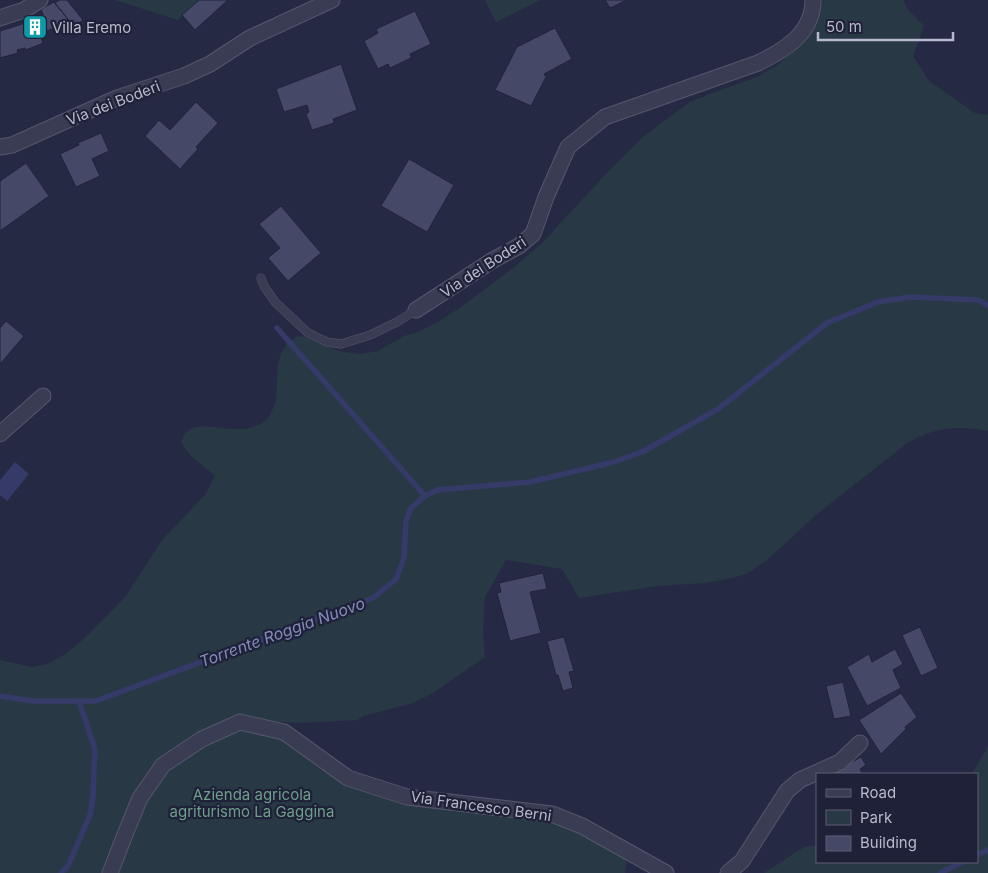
<svg xmlns="http://www.w3.org/2000/svg" width="988" height="873" font-family="Inter,sans-serif">
<style>
.green{fill:#283845}
.water{fill:#353a68}
.lines{fill:none;stroke-linecap:round;stroke-linejoin:round}
.stream{stroke:#353a68;stroke-width:5.5}
.building{fill:#454866;stroke:#21233b}
.service-casing{stroke:#56576e;stroke-width:9}
.minor-casing{stroke:#56576e;stroke-width:17}
.service{stroke:#3a3c54;stroke-width:8}
.minor{stroke:#3a3c54;stroke-width:15}
.labels{text-anchor:middle;dominant-baseline:central;stroke-width:4.5;stroke-linejoin:round;paint-order:stroke}
.poi-label{font-size:15px;fill:#b8b9cd;stroke:#1f2139;text-anchor:start}
.street-label{font-size:15px;fill:#b8b9cd;stroke:#1f2139}
.park-label{font-size:15px;fill:#6e9f89;stroke:#1f2139}
.water-label{font-size:16px;font-style:italic;fill:#858bb9;stroke:#1f2139}
</style>
<rect width="100%" height="100%" fill="#262944"/>
<!-- green -->
<path class="green" d="M115,0H199L178,20Z
M485,0H540L496,22Z
M814,0H903L908,10L924,26L913,56L929,81L975,113L988,115V431C958,425 933,427 906,444L816,515L766,561L746,574L728,579L705,583L658,586L579,598L562,569L506,560L485,597L483,629L485,657L433,693L413,703L363,716L358,720L301,723L277,722L250,727L283,737L349,784L555,820L627,858L625,873H0V660L32,667L47,664L66,654L90,633L126,596L162,540L205,495L215,476C202,464 189,458 181,442L185,433L192,428L203,426L234,429H247L261,424L269,417L276,402L278,363L281,354L287,343L296,337L302,336L333,349L344,352L360,354L378,351L404,336L418,332L438,322L461,307L513,268L542,243L604,176L643,137L691,101L757,77L779,64L804,40Z
M988,746V873H764L804,847L817,845V862H977V774H972Z"/>
<!-- water -->
<path class="water" d="M15,462L29,474L7,501L0,495V480Z"/>
<g class="lines">
<!-- stream -->
<path class="stream" d="M277,328L425,496
M0,696L33,701H96L373,598L396,579L404,558L406,521L411,508L425,496L437,490L530,482L614,462L644,451L718,409L827,323L878,302L910,297L978,300L988,306
M977,855L988,850
M61,873L68,866L90,815L93,795L95,749L79,701
M940,873L963,862"/>
</g>
<!-- building -->
<path class="building" d="M59,0H67L83,20L74,27L55,3Z
M199,0H228L195,30L182,15Z
M605,0H627L610,8Z
M54,2L71,23L40,33L43,43L26,50L25,48L17,50L18,53L0,58V31L44,17L41,9Z
M415,11L431,44L410,54L411,58L390,68L388,64L378,69L364,41L378,33L376,29Z
M555,28L572,59L544,74L546,77L531,106L495,90L517,47Z
M341,64L357,110L333,119L334,123L312,130L306,114L309,112L307,105L284,112L276,89Z
M196,102L218,123L196,147L198,149L180,169L145,136L159,120L170,130Z
M101,133L109,151L92,159L100,176L76,187L60,154L79,145L78,143Z
M409,159L454,185L427,232L381,206Z
M26,163L49,196L0,231V181Z
M281,206L321,253L288,281L268,258L280,248L259,224Z
M6,321L24,336L1,363L0,362V328Z
M543,573L547,589L530,592L541,633L510,641L497,593L501,592L499,583Z
M920,627L938,668L921,676L902,635Z
M564,637L574,671L569,672L573,688L563,691L558,675H556L547,641Z
M895,649L903,664L893,670L901,688L867,706L847,667L869,654L872,662Z
M843,682L851,716L834,719L826,686Z
M901,693L917,717L905,727L906,729L881,754L859,720Z
M861,757L866,765L860,769L863,774H829Z"/>
<g class="lines">
<defs>
<path id="service" d="M261,278L264,286L275,302L308,333L327,342L341,344L370,335L397,322L416,310"/>
<path id="minor" d="M0,18L24,10L40,0
M0,147L12,145L117,98L184,76L210,64L250,38L332,0
M416,310L493,260L519,246L533,234L546,197L568,147L605,117L758,63C785,50 813,33 813,0
M0,434L43,396
M110,873L126,832L140,798L163,765L202,739L240,722L284,732L348,778L407,797L552,814L582,826L666,873
M728,873L742,861L787,791L800,780L840,762L860,743"/>
</defs>
<!-- service casing -->
<use href="#service" class="service-casing"/>
<!-- minor casing -->
<use href="#minor" class="minor-casing"/>
<!-- service -->
<use href="#service" class="service"/>
<!-- minor -->
<use href="#minor" class="minor"/>
</g>
<!-- icons -->
<defs>
<symbol id="building-square" viewBox="-11 -11 22 22"><rect x="-9" y="-9" width="18" height="18" rx="4" fill="#0f9aa8" stroke="#1f2139"/><path d="M-4-6H4V6H1V3H-1V6H-4ZM-2.5-4.3h1.7v1.8h-1.7ZM.8-4.3h1.7v1.8H.8ZM-2.5-1h1.7V.8h-1.7ZM.8-1h1.7V.8H.8Z" fill="#fff"/></symbol>
</defs>
<g fill-rule="evenodd">
<use href="#building-square" x="21" y="13" width="28" height="28"/>
</g>
<g class="labels">
<!-- poi labels -->
<g class="poi-label">
<text x="52" y="27">Villa Eremo</text>
</g>
<!-- street labels -->
<g class="street-label">
<text transform="translate(113 103) rotate(-21)">Via dei Boderi</text>
<text transform="translate(483 267) rotate(-33)">Via dei Boderi</text>
<text transform="translate(481 806) rotate(8)">Via Francesco Berni</text>
</g>
<!-- park labels -->
<g class="park-label">
<text x="252" y="794">Azienda agricola<tspan x="252" dy="17">agriturismo La Gaggina</tspan></text>
</g>
<!-- water labels -->
<g class="water-label">
<text transform="translate(282 632) rotate(-20)">Torrente Roggia Nuovo</text>
</g>
</g>
<!-- legend -->
<rect x="816" y="773" width="162" height="90" fill="#1f2139" stroke="#5c5e74"/>
<rect x="826" y="789" width="25" height="8" fill="#3a3c54" stroke="#5c5e74"/>
<text x="860" y="798" font-size="15" fill="#b8b9cd">Road</text>
<rect x="826" y="810" width="25" height="15" fill="#283845" stroke="#5c5e74"/>
<text x="860" y="823" font-size="15" fill="#b8b9cd">Park</text>
<rect x="826" y="836" width="25" height="15" fill="#454866" stroke="#5c5e74"/>
<text x="860" y="848" font-size="15" fill="#b8b9cd">Building</text>
<!-- scale -->
<path d="M818 32v8h135v-8" fill="none" stroke="#b8b9cd" stroke-width="2.5"/>
<text x="826" y="32" font-size="15" fill="#b8b9cd" stroke="#1f2139" stroke-width="4" paint-order="stroke">50 m</text>
</svg>
